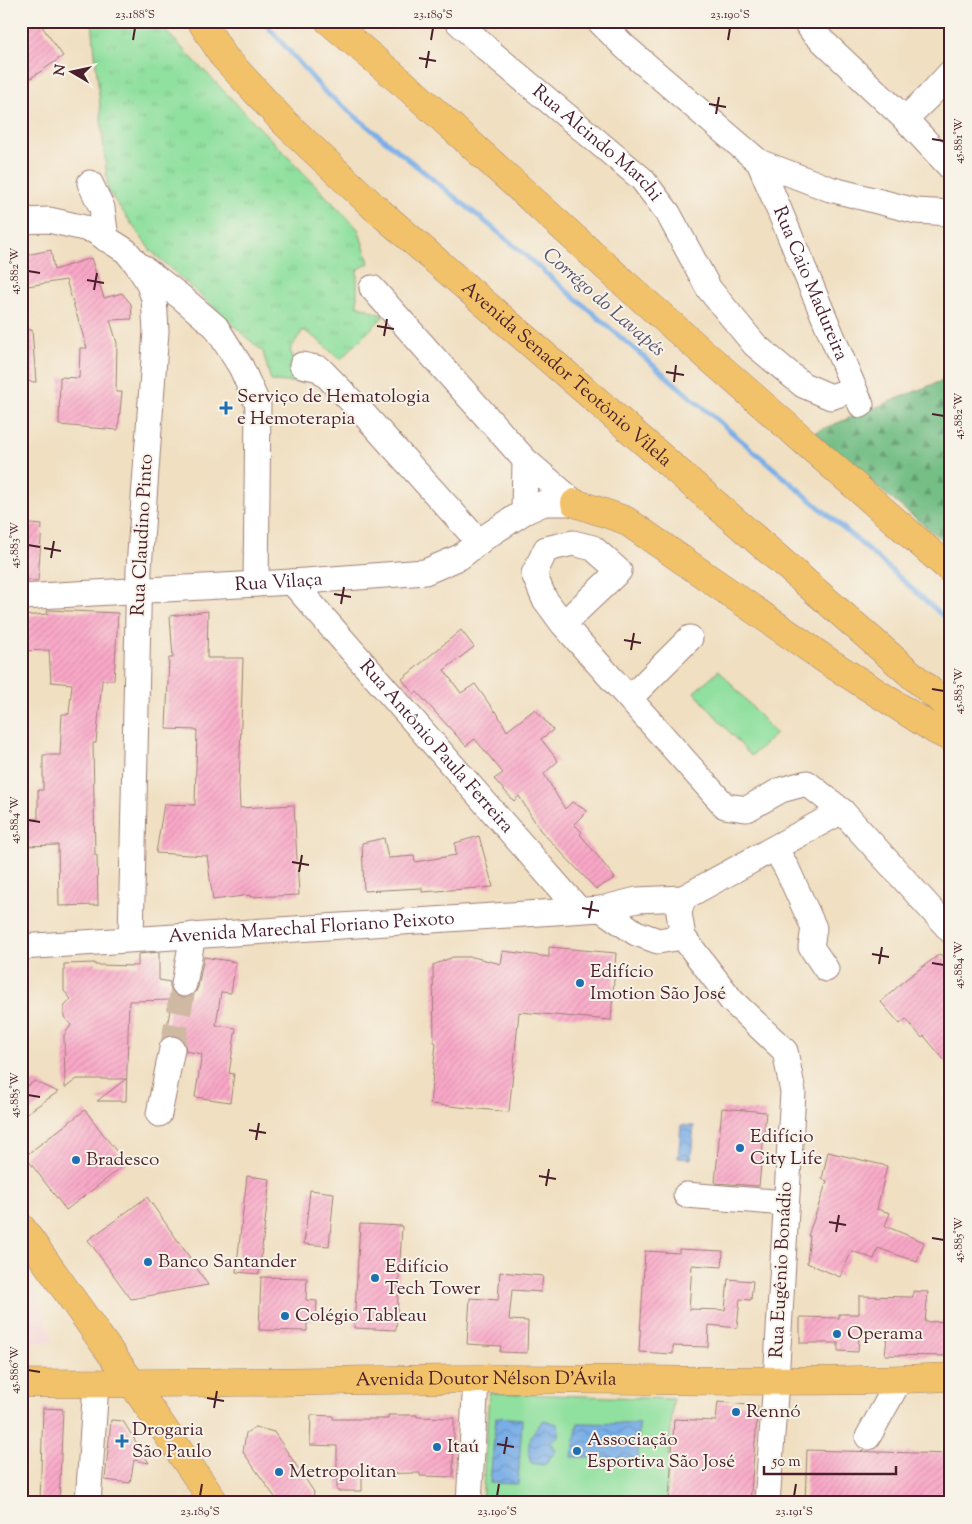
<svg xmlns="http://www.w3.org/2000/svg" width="972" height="1524" font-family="'Sorts Mill Goudy',serif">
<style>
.built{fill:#f6cfd6}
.grass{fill:url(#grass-tufts);stroke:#6d8065}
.forest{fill:url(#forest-firs);stroke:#5f6e58}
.park{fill:#90e09f;stroke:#6d8065}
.water{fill:url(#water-waves);stroke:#626689}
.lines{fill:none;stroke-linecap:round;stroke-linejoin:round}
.stream{stroke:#79aee7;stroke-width:5}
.building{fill:url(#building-hatch)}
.minor-tunnel{stroke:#cfb9a3;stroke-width:25;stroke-dasharray:25 12;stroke-linecap:butt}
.minor-casing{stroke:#9d7f76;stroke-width:27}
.major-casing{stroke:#9d7f76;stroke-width:29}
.highway-casing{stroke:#9d7f76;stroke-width:29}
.minor{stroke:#fff;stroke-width:25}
.major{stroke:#f2c26a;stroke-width:28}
.highway{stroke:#f2c26a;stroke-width:28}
.ticks{fill:none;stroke:#4a1f2b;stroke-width:2}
.poi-dot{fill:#1f6fb2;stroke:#f7f3e8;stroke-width:2}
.labels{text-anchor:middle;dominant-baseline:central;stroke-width:4;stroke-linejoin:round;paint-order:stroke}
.street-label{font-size:19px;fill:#4a1f2b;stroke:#f7f3e8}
.poi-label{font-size:19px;fill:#4a1f2b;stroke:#f7f3e8;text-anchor:start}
.water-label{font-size:20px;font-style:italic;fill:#5a516d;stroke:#f7f3e8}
.neatline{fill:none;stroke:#4a1f2b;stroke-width:2}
.ticks-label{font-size:12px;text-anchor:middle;fill:#4a1f2b}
</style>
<defs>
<pattern id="grass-tufts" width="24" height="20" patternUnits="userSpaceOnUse" patternTransform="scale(1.25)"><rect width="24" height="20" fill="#90e09f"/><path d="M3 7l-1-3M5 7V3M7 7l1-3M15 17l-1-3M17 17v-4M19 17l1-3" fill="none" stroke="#7ec089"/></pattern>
<pattern id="forest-firs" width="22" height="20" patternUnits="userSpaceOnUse" patternTransform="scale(1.25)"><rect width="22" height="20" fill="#74be86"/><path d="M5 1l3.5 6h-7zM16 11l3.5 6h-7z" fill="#619a6e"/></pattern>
<pattern id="water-waves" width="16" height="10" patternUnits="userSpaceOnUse" patternTransform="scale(1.25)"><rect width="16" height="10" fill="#79aee7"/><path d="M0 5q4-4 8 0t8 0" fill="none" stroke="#658dbb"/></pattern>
<pattern id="building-hatch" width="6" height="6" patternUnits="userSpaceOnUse" patternTransform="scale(1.25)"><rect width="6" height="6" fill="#f9a8c7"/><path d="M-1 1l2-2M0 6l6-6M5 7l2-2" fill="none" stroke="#d790ab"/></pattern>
</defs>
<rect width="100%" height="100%" fill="#f7f3e8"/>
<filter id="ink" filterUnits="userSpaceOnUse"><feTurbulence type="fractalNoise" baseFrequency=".02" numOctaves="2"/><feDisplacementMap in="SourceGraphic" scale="10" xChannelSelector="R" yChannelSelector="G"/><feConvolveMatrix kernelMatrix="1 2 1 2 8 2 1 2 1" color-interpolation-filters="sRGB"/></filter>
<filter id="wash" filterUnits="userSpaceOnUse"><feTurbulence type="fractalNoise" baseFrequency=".0096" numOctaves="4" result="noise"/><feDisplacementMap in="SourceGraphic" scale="20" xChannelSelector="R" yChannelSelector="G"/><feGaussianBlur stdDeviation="1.12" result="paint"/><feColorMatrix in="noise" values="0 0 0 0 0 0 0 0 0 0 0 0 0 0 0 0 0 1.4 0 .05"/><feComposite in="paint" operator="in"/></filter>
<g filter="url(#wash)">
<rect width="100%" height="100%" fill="#f0dfc1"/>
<!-- built -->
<path class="built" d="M21,1280L36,1294L53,1341L21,1345Z"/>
<!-- grass -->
<path class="grass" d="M92,21H156L358,229L369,263L357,270V305L384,316L340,360L317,339L303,330L290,350L304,383L271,381L263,352L151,251L108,191Z"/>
<!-- forest -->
<path class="forest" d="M951,377V547L834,452L815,432Z"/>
<!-- park -->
<path class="park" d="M719,670L776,734L751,756L694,692Z
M489,1393L673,1399L666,1503H482Z"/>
<!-- water -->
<path class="water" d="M681,1125L694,1126L691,1159L678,1158Z
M496,1417L522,1419L518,1484L490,1483Z
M544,1420L557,1424L560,1435L551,1441L556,1451L544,1465L531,1463C525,1446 530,1432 544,1420Z
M578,1423L639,1424L638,1458L572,1457Z"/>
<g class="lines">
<!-- stream -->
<path class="stream" d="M263,21L324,91L498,232L848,532L951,623"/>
</g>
<g id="blocks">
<!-- building -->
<path class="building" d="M21,21H46L43,28L63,56L21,85Z
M51,250L54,270L91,258L104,298L122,293L131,304L132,319L110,320L117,343L116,392H122L118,430L59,425L60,377L79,378L80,348H87L66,280L21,287V256Z
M21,330H32L36,382L21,381Z
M21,523L42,525L38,581L21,579Z
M47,610L118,613L114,680H102L96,743H93L95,855H97L98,905L59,906L58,845L21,846V819H38V790H43V755H60L62,714H69L72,684L51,682L49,650L21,651V616L48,614Z
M208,611L207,658H243L239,787L240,808L294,805L299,895L250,897V895L213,900L207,856L156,853L164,804L195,805L197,730L166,729L169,658H173L170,616Z
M461,630L474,647L444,670L461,693L475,684L495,712L496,711L507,731L535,709L553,730L541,739L558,761L544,774L565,809L572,802L587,811L574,824L582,832L580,834L615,878L596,889L540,830L519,796L514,801L494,779L503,773L475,739L466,746L417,692L414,694L402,679Z
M479,836L493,887L422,892V888L364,891L362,843L384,838L388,858L414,856L415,862L456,855L455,843Z
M549,947L616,953L611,1020L519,1012L509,1112L430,1104L436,1043L434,1042L433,965L453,957H473L501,964L503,951L549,957Z
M159,952V980L170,982V988L174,995L182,998L189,997L195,993L198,987L204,957L236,962L231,993L221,992L216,1025L236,1028L229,1073L234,1074L230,1102L195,1097L202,1054L186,1051L185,1044L181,1038L175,1035L165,1037L172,1000L129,1001L126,1101H97L126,1079H77L65,1088L64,1035L71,1025L64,1017V1007L71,999L64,991V964L95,963V965L138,966V954Z
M940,954L951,967V1068L924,1036L922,1038L906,1019L900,1024L881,1002L906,979Z
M35,1081L58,1092L21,1117V1090Z
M722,1108L766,1112L759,1186L715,1183Z
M85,1110L126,1164L66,1210L25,1156Z
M828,1152L887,1166L877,1209L890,1213L885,1226L924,1242L917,1262L878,1248L874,1259L852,1251L840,1277L807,1263L810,1236H808L827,1181L822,1179Z
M247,1176L270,1179L259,1274L236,1272Z
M310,1190L334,1193L329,1246L304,1244Z
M147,1197L188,1255L208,1285L131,1299L88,1240Z
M360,1224L402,1226L396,1330L354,1328Z
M679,1249L723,1251L722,1267L692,1265L689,1309L725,1310L728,1279L753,1281L751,1300L740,1299L737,1328L709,1325L708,1347L673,1346V1354L639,1352L645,1251L679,1253Z
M500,1272L543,1276L541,1292L512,1290L509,1320L528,1321L527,1353L500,1352L501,1346L467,1344L470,1298L498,1300Z
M261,1277L307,1278L306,1300L317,1301L316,1321H307V1331L259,1330Z
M913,1291L928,1292L925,1322L951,1321V1356L885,1355L887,1337L859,1336L858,1352L838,1351V1343H800V1317L839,1318V1314H859V1296L913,1297Z
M718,1402L758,1406L750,1503H669L674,1419L716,1421Z
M43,1408L63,1409L59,1503H40Z
M311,1415L333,1416V1419H388V1415H417V1417L454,1418L453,1477L420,1476V1473L362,1474V1491H337V1446L310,1445Z
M111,1420L123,1421L149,1463L134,1460L130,1483L105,1480Z
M255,1427L274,1432L314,1492L312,1503H279L243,1452L246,1433Z
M807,1450L951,1454V1503H805Z"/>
</g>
</g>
<g filter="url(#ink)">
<use href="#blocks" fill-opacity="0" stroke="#9d7f76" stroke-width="1"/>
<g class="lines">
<!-- minor-tunnel -->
<path class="minor-tunnel" d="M172,1049L184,984"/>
<defs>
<g id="minor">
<path id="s1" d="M457,21L487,49L642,179L668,213L709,289L755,345L803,385L831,397L854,389"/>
<path id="s2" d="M599,21L625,47L759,162L861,405"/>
<path d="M805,21L813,32L905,119L951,168"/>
<path d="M905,119L929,96L951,72"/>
<path d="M759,162L830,189L916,211L951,213"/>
<path d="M90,183L102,208L106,239"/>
<path d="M21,221L49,220L93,230L126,251L136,263L147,280L154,298L156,331L139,568L131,939"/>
<path d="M142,267L181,297L216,327L241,367L258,405L256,584"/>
<path d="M372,288L525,460L575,503"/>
<path d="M302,365L320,369L361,411L479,542"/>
<path d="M524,512L525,460"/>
<path id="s3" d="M292,582L579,910"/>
<path id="s4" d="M21,597L292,582L425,572L460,557L484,538L524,512L544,503H575"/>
<path d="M563,624L619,571L593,548L573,543L546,549L534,574L544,598L563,624L725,806L747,809L781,790L807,783L842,811L951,931"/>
<path d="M630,698L690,638"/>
<path d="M775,848L787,869L814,928L811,947L826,969"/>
<path d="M683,898L679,913L683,937L732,1001L785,1051L793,1092L776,1381L767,1503"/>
<path d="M683,937L658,941L636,933L601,909L637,900L683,898L842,811"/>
<path id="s5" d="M21,947L601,909"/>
<path d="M184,984L193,935"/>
<path d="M159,1114L172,1049"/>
<path d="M686,1195L786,1203"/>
<path d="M868,1437L900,1379"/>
<path d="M88,1503L96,1384"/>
<path d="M469,1503L476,1379"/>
</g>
<g id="major">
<path d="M21,1227L132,1383L215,1503"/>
<path id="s6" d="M21,1383C172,1385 323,1380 474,1379C633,1378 792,1385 951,1377"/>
</g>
<g id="highway">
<path id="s7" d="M201,21L224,57L284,122L373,206L951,709"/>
<path d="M329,21L412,91L633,291L951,570"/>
<path d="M575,503L625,520L829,662L935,730L951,738"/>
</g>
</defs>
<!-- minor casing -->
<use href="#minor" class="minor-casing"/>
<!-- major casing -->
<use href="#major" class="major-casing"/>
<!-- highway casing -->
<use href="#highway" class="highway-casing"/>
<!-- minor -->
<use href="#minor" class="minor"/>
<!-- major -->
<use href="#major" class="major"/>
<!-- highway -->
<use href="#highway" class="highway"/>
</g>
</g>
<!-- ticks -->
<path class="ticks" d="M133,40L135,28M431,40L433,28M728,40L730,28M419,58L436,61M426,68L429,51M709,104L726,107M716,114L719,97M932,139L944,141M28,271L40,273M87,280L104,283M94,290L97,273M377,326L394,329M384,336L387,319M666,372L684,375M674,382L676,365M932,414L944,416M28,545L40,547M44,548L61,551M51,558L54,541M334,594L351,597M341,604L344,587M624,640L641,643M631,650L634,633M932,689L944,691M28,820L40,822M292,862L309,865M299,872L302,855M582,908L599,911M589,918L592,901M872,954L889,957M932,963L944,965M879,964L882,947M28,1095L40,1097M249,1130L266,1133M256,1140L259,1123M539,1176L556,1179M546,1186L549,1169M829,1222L846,1225M836,1232L839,1215M932,1238L944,1240M28,1370L40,1372M207,1398L224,1401M214,1408L217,1391M497,1444L514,1447M504,1454L507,1437M200,1496L202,1484M497,1496L499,1484M794,1496L796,1484"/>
<!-- markers -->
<g class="poi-dot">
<path d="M223.5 400.5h5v5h5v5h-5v5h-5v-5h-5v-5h5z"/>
<circle cx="580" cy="983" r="5"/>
<circle cx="740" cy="1148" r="5"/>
<circle cx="76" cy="1160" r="5"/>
<circle cx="148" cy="1262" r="5"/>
<circle cx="375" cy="1278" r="5"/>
<circle cx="285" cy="1316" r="5"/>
<circle cx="837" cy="1334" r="5"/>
<circle cx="736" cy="1412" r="5"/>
<path d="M119.5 1433.5h5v5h5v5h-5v5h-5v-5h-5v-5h5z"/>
<circle cx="437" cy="1447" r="5"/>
<circle cx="577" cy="1451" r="5"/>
<circle cx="279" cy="1472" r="5"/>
</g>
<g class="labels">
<!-- street labels -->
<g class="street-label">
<text stroke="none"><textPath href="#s1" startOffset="186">Rua Alcindo Marchi</textPath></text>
<text stroke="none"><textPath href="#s2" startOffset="345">Rua Caio Madureira</textPath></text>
<text stroke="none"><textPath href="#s7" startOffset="510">Avenida Senador Teotônio Vilela</textPath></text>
<text transform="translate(143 535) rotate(-87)">Rua Claudino Pinto</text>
<text stroke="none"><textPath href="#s4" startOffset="258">Rua Vilaça</textPath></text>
<text stroke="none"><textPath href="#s3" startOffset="219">Rua Antônio Paula Ferreira</textPath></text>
<text stroke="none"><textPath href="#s5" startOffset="291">Avenida Marechal Floriano Peixoto</textPath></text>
<text transform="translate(782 1270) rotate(-87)">Rua Eugênio Bonádio</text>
<text stroke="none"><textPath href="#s6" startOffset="465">Avenida Doutor Nélson D'Ávila</textPath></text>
</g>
<!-- poi labels -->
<g class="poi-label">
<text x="237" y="397">Serviço de Hematologia<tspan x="237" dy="22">e Hemoterapia</tspan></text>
<text x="590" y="972">Edifício<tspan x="590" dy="22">Imotion São José</tspan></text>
<text x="750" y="1137">Edifício<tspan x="750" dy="22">City Life</tspan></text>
<text x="86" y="1160">Bradesco</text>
<text x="158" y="1262">Banco Santander</text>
<text x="385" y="1267">Edifício<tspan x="385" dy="22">Tech Tower</tspan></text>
<text x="295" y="1316">Colégio Tableau</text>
<text x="847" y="1334">Operama</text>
<text x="746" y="1412">Rennó</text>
<text x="132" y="1430">Drogaria<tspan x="132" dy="22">São Paulo</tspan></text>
<text x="587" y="1440">Associação<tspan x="587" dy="22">Esportiva São José</tspan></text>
<text x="447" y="1447">Itaú</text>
<text x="289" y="1472">Metropolitan</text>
</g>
<!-- water labels -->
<g class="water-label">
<text transform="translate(603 303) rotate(41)">Corrégo do Lavapés</text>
</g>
</g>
<!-- margin -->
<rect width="972" height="1524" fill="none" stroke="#f7f3e8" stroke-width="55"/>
<!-- north arrow -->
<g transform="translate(72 72) rotate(279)" stroke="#f7f3e8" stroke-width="4" paint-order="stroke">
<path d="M0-4L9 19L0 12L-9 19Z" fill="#4a1f2b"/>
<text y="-8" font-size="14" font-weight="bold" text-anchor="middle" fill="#4a1f2b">N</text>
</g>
<!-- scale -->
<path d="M764 1466v8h132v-8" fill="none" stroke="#4a1f2b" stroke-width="2.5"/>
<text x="772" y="1466" font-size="15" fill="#4a1f2b" stroke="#f7f3e8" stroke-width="4" paint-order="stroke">50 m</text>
<rect x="28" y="28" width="916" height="1468" class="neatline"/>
<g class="ticks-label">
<text x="135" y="18">23.188°S</text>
<text x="433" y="18">23.189°S</text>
<text x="730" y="18">23.190°S</text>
<text transform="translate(958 141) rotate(-90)" y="4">45.881°W</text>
<text transform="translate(14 271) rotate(-90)" y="4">45.882°W</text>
<text transform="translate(958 416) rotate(-90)" y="4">45.882°W</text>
<text transform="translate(14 545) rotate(-90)" y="4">45.883°W</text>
<text transform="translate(958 691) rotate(-90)" y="4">45.883°W</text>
<text transform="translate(14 820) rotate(-90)" y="4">45.884°W</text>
<text transform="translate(958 965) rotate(-90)" y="4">45.884°W</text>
<text transform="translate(14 1095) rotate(-90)" y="4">45.885°W</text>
<text transform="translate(958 1240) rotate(-90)" y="4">45.885°W</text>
<text transform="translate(14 1370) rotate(-90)" y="4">45.886°W</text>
<text x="200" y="1515">23.189°S</text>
<text x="497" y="1515">23.190°S</text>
<text x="794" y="1515">23.191°S</text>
</g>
</svg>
